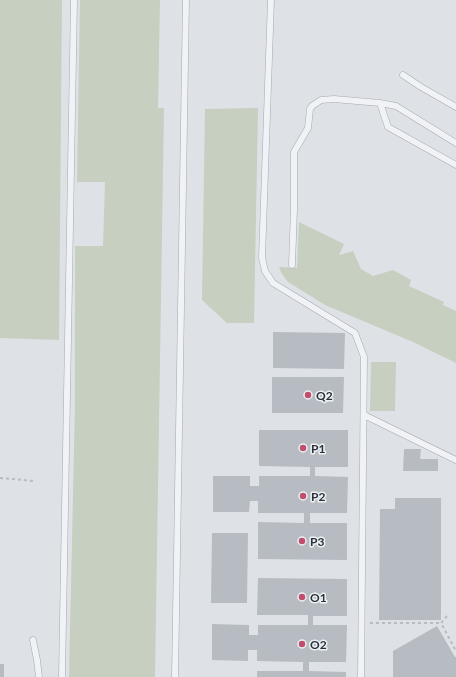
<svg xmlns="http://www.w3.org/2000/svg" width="456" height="677" font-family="Lato,sans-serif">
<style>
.green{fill:#c6cfc0}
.building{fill:#b6bcc2}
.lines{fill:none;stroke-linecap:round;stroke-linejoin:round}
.service-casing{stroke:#a4aaaf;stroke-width:7}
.path{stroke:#b8bcc1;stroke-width:2;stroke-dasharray:3 3;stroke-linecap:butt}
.service{stroke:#f0f2f5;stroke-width:6}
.poi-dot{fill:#bf4f6c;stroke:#edf1f4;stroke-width:1.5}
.labels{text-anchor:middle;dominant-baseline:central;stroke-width:3;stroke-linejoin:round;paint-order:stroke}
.poi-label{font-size:12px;font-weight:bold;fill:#29323b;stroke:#edf1f4;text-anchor:start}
</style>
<rect width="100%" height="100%" fill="#dee2e6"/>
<!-- green -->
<path class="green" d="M0,0H62L59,340L0,338Z
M80,0H160L158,108H164L155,677H69L75,404V246H103L105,182H77Z
M258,108L254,323H227L202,300L205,109Z
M299,222L344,244L339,255L353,251L361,269L373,276L393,270L411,280L409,286L444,302L443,305L456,311V363L413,342L325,305L288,282L282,274L279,267L297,268Z
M371,362H396L395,411H370Z"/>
<!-- building -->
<path class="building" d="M273,332L345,333L344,369L273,368Z
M272,377H344L343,413H272Z
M259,430H348V467H315V476L348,477L347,513H310V523H347V560L258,559V522L304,523V513H258V501H250L249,512H213V476H250V486H259V476H310V467L259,466Z
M404,449H421L420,459H438V471H403Z
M395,498H441V620H379L380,509H395Z
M212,533H248L247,603H211Z
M258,578L347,579V616H313V625H347L346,662H309V671L346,672V677H257V671H303V662L257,661V650H248V661L212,660V624L249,625V635H258V625H308V615H257Z
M437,626L455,657H456V677H393V651Z
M0,664H4V677H0Z"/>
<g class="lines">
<defs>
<path id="service" d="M271,0L262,258L265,271L273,283L355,333L364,357L361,677
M403,75L421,87L456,107
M380,103L388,127L456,165
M292,265L294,209V152L308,128L310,109L312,106L321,100L334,99L380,103L396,106L456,143
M364,415L456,460
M33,640L37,660L39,677
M62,677L74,0
M175,677L186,0"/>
</defs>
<!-- service casing -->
<use href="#service" class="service-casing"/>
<!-- path -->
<path class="path" d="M0,478L34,481
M447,616L441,623L456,651
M370,623H441"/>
<!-- service -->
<use href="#service" class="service"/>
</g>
<!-- markers -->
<g class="poi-dot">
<circle cx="308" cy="395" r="4"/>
<circle cx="303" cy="448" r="4"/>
<circle cx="303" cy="496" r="4"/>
<circle cx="302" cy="541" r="4"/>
<circle cx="302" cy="597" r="4"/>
<circle cx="302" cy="644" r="4"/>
</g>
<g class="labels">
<!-- poi labels -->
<g class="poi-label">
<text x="316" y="395">Q2</text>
<text x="311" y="448">P1</text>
<text x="311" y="496">P2</text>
<text x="310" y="541">P3</text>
<text x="310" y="597">O1</text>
<text x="310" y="644">O2</text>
</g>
</g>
</svg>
